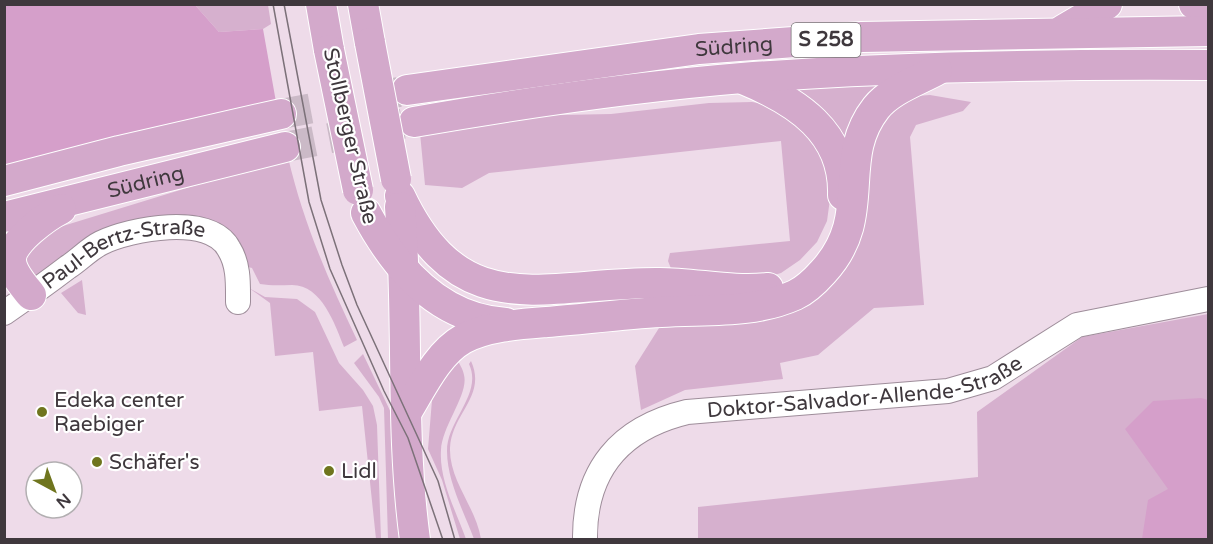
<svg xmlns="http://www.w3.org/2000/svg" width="1213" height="544" font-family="'Varela Round',sans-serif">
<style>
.green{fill:#d6b0ce}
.forest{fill:#d59fca}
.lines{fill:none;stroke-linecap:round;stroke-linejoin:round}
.major-tunnel{stroke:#cbbac7;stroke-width:30;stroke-dasharray:30 15;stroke-linecap:butt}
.minor-casing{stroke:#9e8d9a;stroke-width:26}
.major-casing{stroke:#fff;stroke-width:32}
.minor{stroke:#fff;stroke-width:24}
.major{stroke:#d3a9cb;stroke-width:30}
.tram{stroke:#7c7179;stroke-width:1.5}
.major-bridge-casing{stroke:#fff;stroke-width:32;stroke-linecap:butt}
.major-bridge{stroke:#d3a9cb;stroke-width:30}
.poi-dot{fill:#6f751e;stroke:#fff;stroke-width:2}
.labels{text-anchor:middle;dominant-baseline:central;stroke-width:4.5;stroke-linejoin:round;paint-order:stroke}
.shield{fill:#fff;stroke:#797477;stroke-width:1.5}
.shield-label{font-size:20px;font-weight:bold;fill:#3f383d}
.street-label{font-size:21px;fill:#3f383d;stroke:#fff}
.poi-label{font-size:21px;fill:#3f383d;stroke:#fff;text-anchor:start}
</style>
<rect width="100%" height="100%" fill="#eedbe9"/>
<!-- green -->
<path class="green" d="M195,5H268L271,24L263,29L219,32Z
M888,81L847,148L780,91Z
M930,95L971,102L963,111L916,125L910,137L924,305L874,308L818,355L780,363L783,379L685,390L641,410L635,366L659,328L690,318L811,294L871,132L903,97Z
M752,102L784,107L823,151L830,199L827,221L817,242L800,260L781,273L760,279L672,271L668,261L670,253L790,241L781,141L489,173L462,188L425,185L420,133L516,112L562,115L611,114L709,103Z
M288,157C303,222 328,279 357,340L344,347C335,325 322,285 292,285C281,285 272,286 260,284L252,268L248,267L199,218L32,279L12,244L40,233Z
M82,280L86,315L78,313L61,293Z
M249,288L265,297L297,299L315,312L339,363L363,390L373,406L377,425L381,539H376L362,406L319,411L313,352L275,356L270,303Z
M1208,314V539L698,540V507L978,477L977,412L1082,337Z
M363,354L395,421L403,539H388L384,408L379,397L354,363Z
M456,358C459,363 463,369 464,375C469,394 442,426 441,450C439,480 456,511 466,539H460L442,480L428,449L432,400L439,381Z
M471,361C487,396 452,413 450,448C449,481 476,507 481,539H474C464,512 447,481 447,451C447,420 483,394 469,364Z"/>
<!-- forest -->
<path class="forest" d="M5,5H195L219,32L263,29L276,102L5,171Z
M1201,398L1208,400V539H1142L1148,500L1168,489L1125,429L1153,401Z"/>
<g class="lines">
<!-- major-tunnel -->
<path class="major-tunnel" d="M281,114L404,91
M285,147L412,122"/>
<defs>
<g id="minor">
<path id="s1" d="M4,313C26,298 47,283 68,267C79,260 89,249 101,243C130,229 210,213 229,249C239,265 238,284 238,302"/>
<path id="s2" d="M585,540C584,470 620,428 687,412L948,391L993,378L1077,325L1208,299"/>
</g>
<g id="major">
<path d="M321,4L329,50"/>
<path d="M363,4L370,43"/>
<path d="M1194,4L1208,13"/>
<path d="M1063,30L1107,4"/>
<path d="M745,80C796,101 845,132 843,195"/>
<path id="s3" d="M407,90L699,49L862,37L1208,31"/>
<path d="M414,122C523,103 632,87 742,78C897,66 1053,64 1208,65"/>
<path d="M4,181L119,151L281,114"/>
<path d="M400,196C462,327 544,282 659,283C696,283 731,292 768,288"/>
<path d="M400,207C409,317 400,430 415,540"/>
<path d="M366,213C395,268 439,319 506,323"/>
<path id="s4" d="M4,217L285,147"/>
<path d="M31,295C23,285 10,271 11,258C12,241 47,216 61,209"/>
<path d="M408,410C422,387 438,353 463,339C487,326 521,324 547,322C585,319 623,314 661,312C705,309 753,314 795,295C806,290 815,281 823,272C875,216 835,160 876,108C890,90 917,81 937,70"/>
</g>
</defs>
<!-- minor casing -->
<use href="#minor" class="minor-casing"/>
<!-- major casing -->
<use href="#major" class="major-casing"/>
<!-- minor -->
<use href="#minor" class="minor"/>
<!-- major -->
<use href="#major" class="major"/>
<!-- tram -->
<path class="tram" d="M273,4L309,202L330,269L384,391L408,438L443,540
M284,4L321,200L342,265L357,305L438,481L455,540"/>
<defs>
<path id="major-bridge" d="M370,43L396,179
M329,50L358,190"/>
</defs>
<!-- major-bridge casing -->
<use href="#major-bridge" class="major-bridge-casing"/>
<!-- major-bridge -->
<use href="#major-bridge" class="major-bridge"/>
</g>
<!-- markers -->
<g class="poi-dot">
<circle cx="42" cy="412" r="6"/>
<circle cx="97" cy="462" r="6"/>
<circle cx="329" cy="471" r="6"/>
</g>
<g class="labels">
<!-- shield labels -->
<rect class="shield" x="791.5" y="23" width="69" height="34" rx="4.5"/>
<g class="shield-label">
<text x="826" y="40">S 258</text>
</g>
<!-- street labels -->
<g class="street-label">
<text stroke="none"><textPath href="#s3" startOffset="330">Südring</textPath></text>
<text transform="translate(350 136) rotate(77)">Stollberger Straße</text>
<text stroke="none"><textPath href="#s4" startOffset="146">Südring</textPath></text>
<text stroke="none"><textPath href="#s1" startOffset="138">Paul-Bertz-Straße</textPath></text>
<text stroke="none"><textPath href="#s2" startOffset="360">Doktor-Salvador-Allende-Straße</textPath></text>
</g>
<!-- poi labels -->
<g class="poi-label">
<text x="54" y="400">Edeka center<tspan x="54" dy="24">Raebiger</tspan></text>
<text x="109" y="462">Schäfer's</text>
<text x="341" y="471">Lidl</text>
</g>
</g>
<!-- border -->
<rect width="1213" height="544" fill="none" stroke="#3f383d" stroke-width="12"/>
<!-- north arrow -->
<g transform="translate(54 490) rotate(139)"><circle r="28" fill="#ffffff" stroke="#b2afb1" stroke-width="1.5"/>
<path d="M0-4.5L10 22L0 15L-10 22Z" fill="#6f751e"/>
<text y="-9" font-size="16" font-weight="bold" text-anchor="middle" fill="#3f383d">N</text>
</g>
</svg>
